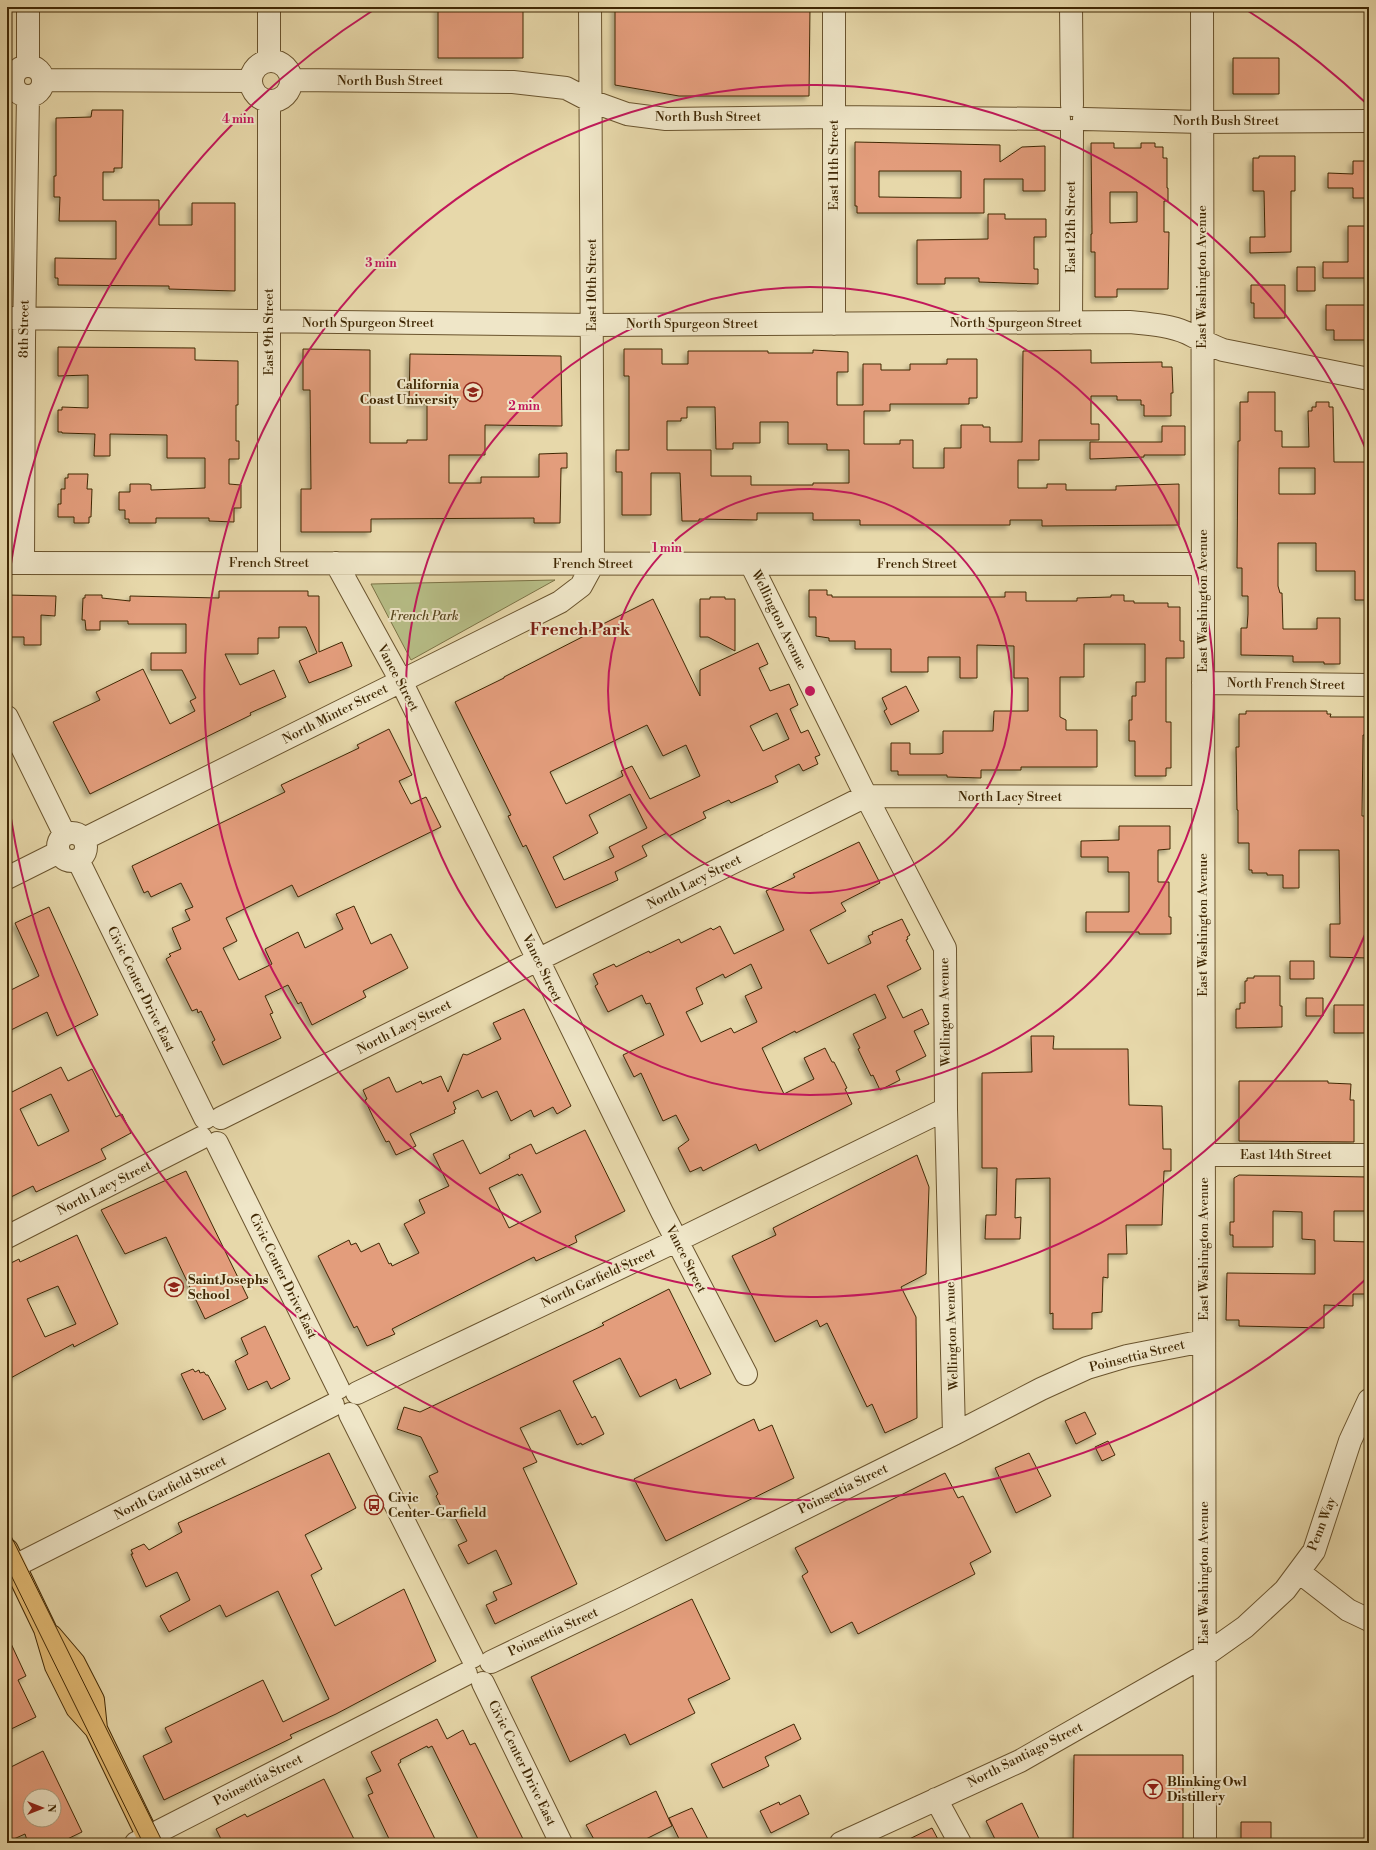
<svg xmlns="http://www.w3.org/2000/svg" width="1376" height="1850" font-family="'Libre Bodoni',serif">
<style>
.green{fill:#b7be87;stroke:#7c7346}
.building{fill:#e39d7b;stroke:#402804;fill-rule:evenodd;filter:url(#shadow)}
.lines{fill:none;stroke-linecap:round;stroke-linejoin:round}
.minor-casing{stroke:#6a542e;stroke-width:24}
.major-casing{stroke:#402804;stroke-width:24}
.minor{stroke:#efe6c8;stroke-width:22}
.major{stroke:#e4bc75;stroke-width:22}
.tram{stroke:#402804;stroke-width:1}
.ring{fill:none;stroke:#c2185b;stroke-width:2}
.labels{text-anchor:middle;dominant-baseline:central;stroke-width:4;stroke-linejoin:round;paint-order:stroke}
.street-label{font-size:13px;fill:#402804;stroke:#efe6c8}
.poi-label{font-size:13px;font-weight:bold;fill:#402804;stroke:#efe6c8;text-anchor:start}
.park-label{font-size:13px;font-style:italic;fill:#58461e;stroke:#efe6c8}
.district-label{font-size:17px;font-weight:bold;fill:#7a1f14;stroke:#efe6c8}
.centre{fill:#c2185b;stroke:#efe6c8;stroke-width:2}
.ring-label{font-size:12px;text-anchor:middle;font-weight:bold;fill:#c2185b;stroke:#efe6c8;stroke-width:4;stroke-linejoin:round;paint-order:stroke}
</style>
<defs>
<filter id="shadow"><feDropShadow dx="-3.5" dy="3.5" stdDeviation="2" flood-color="#0004"/></filter>
</defs>
<rect width="100%" height="100%" fill="#e7d8aa"/>
<filter id="stains"><feTurbulence type="fractalNoise" baseFrequency=".005" numOctaves="4"/><feColorMatrix values="0 0 0 0 .2 0 0 0 0 .09 0 0 0 0 .02 0 0 0 .5 -.17"/></filter>
<radialGradient id="worn" r=".72"><stop offset=".6" stop-color="#630" stop-opacity="0"/><stop offset="1" stop-color="#630" stop-opacity=".3"/></radialGradient>
<!-- green -->
<path class="green" d="M555,580L411,660L371,584Z"/>
<!-- building -->
<path class="building" d="M438,7H523V58H438Z
M615,7H810L809,96H679L615,85Z
M1233,58H1279V94H1233Z
M92,110H123L122,168H114V172H103V200H159V225H192V203H235V291L169,289V286L58,285V278H55V258L116,259V221H59L60,197H54V176H56V118L91,117Z
M855,142L1000,145V162L1022,147L1045,146V191H1023V179H984V213H857V206H855ZM879,171H961V198L879,197Z
M1091,143H1114V148H1141V143H1155V147H1163V158H1167V188H1168V201H1164V232H1169L1168,289H1117V297H1095V252H1091V234H1092ZM1110,192H1137V222L1110,223Z
M1259,156H1295V191H1291V252L1250,253V237H1265L1264,191H1253V158H1259Z
M1353,161H1369V198H1353V188H1328V173L1353,174Z
M988,214H1005V219H1046V237H1034V269H1038V284L979,282V278H945V284H917V240L988,239Z
M1348,226H1366V264H1369V278H1323V262H1348Z
M1297,267H1315V291H1297Z
M1251,285H1285V318H1254V303H1251Z
M1326,305H1369V340H1334V330H1326Z
M58,347L195,348V360L238,361V405H236V441H239V459H229V484L241,485V508H234V522L209,521V518H156V523H129V519H125V510H119V492H130V484H149L151,485V490L205,488V458H167V435L110,434V456H94L95,434L62,433V432H58V410H62V407L88,408V375L58,376Z
M303,349L370,350V443H407V440H427V404H409L410,354L561,356L562,426L485,425V455H449V483H481V477H539V454L567,453V468H561L560,523H534V518L371,519V532H301V489H311L310,390H303Z
M624,349H662V364H688V351H768V353H813V350L848,352V372H837V405H863V364H881V370H910V364H947V359H977V398H969V404H890V411H864V444H900V440H913V468H944V448H961V425H983V427H990V442H1022L1023,351L1091,350V363L1162,362V367H1172L1173,393H1171V416H1144V405H1141V400H1117V396H1091V424H1099V440H1039V460H1018V488H1047V484H1066V490H1116V486L1179,484V525L1042,526V520H1010V525H860V520H813V513H757V520L699,519V521H682L680,473H651V515H622V472H616V450H629V376H624ZM687,407H715L716,449H733V443H760V422H788V444H827V450H849V483H813V485H751V476H711V450H667V421H681V418H687Z
M1248,392H1275V431H1282V447H1309L1308,411H1312V407H1316V402H1329V407H1333L1334,462H1369V600H1355V571H1316V543H1278V586L1280,593H1282L1283,629H1317V618H1340V664H1324V662H1293V656L1241,655V628H1247L1248,614V596H1242V568H1237L1238,441H1240V402H1248ZM1279,468H1315V494H1279Z
M1162,426H1185V455H1144V457L1090,459V442H1162Z
M68,474H88L87,489H92L91,517H89V523H74V517H58V504H61V489H65V478H68Z
M809,590H827V595H832V597H1005V592H1026V601H1077V598L1111,597V595H1124V601H1134V603H1168V607H1180V641H1184V658H1166V722H1171V768H1166V776H1135V741H1129V720H1132V696H1136V682H1145V644H1084V677H1060V717L1066,720V730H1097V767H1021V770H981V778L947,777V775H898V771H891V743H910V754H940L943,753V731H993L994,711H1028V678H1014V646L977,645V678H960V657H928V672H891V649H855V641H829V638L816,636V617H809Z
M219,591H308V596H319V652L342,642L352,666L309,683L299,661L317,653L306,627H279V638H258V654H225L240,685L274,670L286,697L250,713L251,715L90,794L53,722L100,700L96,692L143,669L170,724L195,711L190,701L196,698L182,670H151V653H186V624H128V621H100V630H86L85,620H82L83,598H85V595H102V598L130,601V596L219,598Z
M7,595L56,596L55,616L41,615V645H24V637H11V616H7Z
M710,597H725V599H735V651L708,637H700V599H710Z
M653,599L700,696V670L758,643L768,664L759,668L770,691L789,684L798,705L790,709L801,733L808,730L820,755L815,757L818,764L803,771L799,764L775,776L778,782L731,803L729,800L703,812L706,818L669,836L667,833L642,846L647,856L615,872L618,880L556,908L526,845L523,847L508,816L511,815L455,702L504,678V677L588,634L587,632ZM777,713L789,739L763,751L750,726ZM647,725L663,756L686,745L700,776L650,799L632,766L621,771L623,776L566,804L550,772ZM630,794L647,828L609,847L614,857L564,880L553,857L598,833L589,815Z
M906,686L919,711L891,725L884,711L887,709L882,698Z
M1246,711H1327V714H1331L1330,717H1369V735H1363L1362,816H1369V958L1330,957V924H1340L1339,850H1299V888H1283V875H1267V873H1252V870H1249V843H1238V810H1237L1236,747H1239V714H1246Z
M389,729L412,775L399,781L411,804L426,797L441,827L298,897L292,885L226,918L237,941L223,948L239,980L272,964L265,949L298,932L305,948L343,929L336,914L354,906L371,944L391,934L408,968L363,991L366,997L312,1025L301,1002L298,1004L288,985L265,996L273,1013L270,1014L281,1038L223,1065L212,1042L215,1040L201,1011L198,1013L197,1009L192,1011L166,959L171,956L169,954L181,949L172,928L190,920L185,910L193,907L181,883L151,897L148,891L144,893L132,866L285,792L281,785L359,748L357,745Z
M1119,826H1170V849L1158,850V882H1169V917H1171V934H1139V932H1086V912H1129V872H1108V857H1081V841L1119,840Z
M859,842L880,883L841,903L846,911L810,930L828,964L871,943L868,936L873,934L872,932L902,919L910,935L907,937L908,939L906,940L921,969L887,986L903,1018L922,1009L929,1024L914,1031L926,1056L896,1071L900,1080L880,1090L873,1075L871,1076L858,1049L860,1048L853,1034L886,1018L875,994L796,1033L795,1031L762,1048L784,1094L814,1079L804,1058L825,1048L832,1062H834L847,1088L845,1089L852,1104L759,1151L756,1144L703,1171L701,1167L690,1172L678,1148L689,1140L676,1115L663,1121L641,1073L634,1077L623,1055L664,1035L650,1003L646,1004L642,995L608,1012L595,986L598,984L593,974L614,964L616,967L649,951L650,953L679,939L681,943L711,928L713,930L720,926L734,954L784,930L766,891L795,877L793,874ZM751,964L762,988L745,996L757,1022L734,1033L731,1028L701,1042L686,1012L703,1004L696,988L723,974L725,978Z
M49,907L98,1015L57,1036L47,1012L7,1032V992L39,976L15,923Z
M1290,961H1314V979H1290Z
M1254,976H1280V1006H1282V1027L1236,1028V1009H1240V1003H1245V981H1247V978H1254Z
M1306,998H1323V1016H1306Z
M1334,1005H1366V1033H1334Z
M524,1009L571,1106L557,1114L553,1107L534,1117L531,1110L511,1121L497,1091L482,1098L478,1090L476,1091L453,1102L456,1109L454,1110L455,1113L410,1134L416,1146L396,1155L389,1141L386,1142L373,1117L365,1100L367,1099L363,1090L389,1077L396,1092H398L421,1081L422,1084L441,1076L448,1092L463,1054L467,1055L501,1039L493,1023Z
M1031,1036H1054L1053,1049H1128L1129,1105L1162,1106L1163,1149H1171V1171H1164L1162,1225H1126L1127,1254H1108V1278L1103,1277L1102,1312L1092,1313V1329H1053V1313L1050,1314V1178L1016,1179L1015,1218L1021,1217L1020,1239H985L986,1215H996L997,1168H982V1073L1032,1072Z
M61,1067L68,1081L92,1069L116,1117L122,1114L131,1133L101,1149L106,1159L36,1192L33,1186L7,1199V1081L12,1092ZM51,1094L69,1131L38,1146L20,1109Z
M1239,1081H1328V1083L1351,1084L1350,1100H1354V1142L1239,1141Z
M585,1130L625,1211L575,1236L577,1242L536,1261L534,1257L484,1282L392,1329L395,1334L367,1346L357,1326L354,1328L318,1256L349,1240L351,1245L356,1243L361,1252L379,1243L389,1264L391,1263L392,1266L419,1253L404,1224L425,1213L419,1200L449,1186L433,1154L463,1140L480,1174L510,1158L509,1155L531,1144L536,1154ZM518,1174L519,1176L522,1174L541,1212L509,1228L489,1188Z
M917,1155L929,1187L926,1274L901,1287L916,1317L917,1418L885,1433L872,1404L867,1407L827,1323L820,1327L817,1320L775,1342L732,1256L776,1235L773,1228Z
M186,1171L248,1298L205,1319L166,1237L125,1254L101,1210Z
M1239,1175L1369,1177V1211H1334V1241L1369,1242V1294H1353V1306L1324,1305V1328L1239,1326V1320H1226L1227,1273L1315,1274V1240L1302,1239V1212L1273,1211V1247H1233V1235H1230V1222H1234V1178Z
M77,1235L118,1324L74,1347L73,1344L7,1380V1265L19,1259L20,1262ZM58,1286L76,1324L45,1337L27,1299Z
M669,1289L711,1374L680,1389L676,1379L640,1397L620,1358L573,1381L592,1418L595,1416L604,1434L582,1445L581,1443L577,1445L560,1410L520,1428L537,1462L523,1468L577,1584L495,1624L486,1605L497,1600L493,1592L512,1584L496,1550L468,1564L458,1545L467,1541L452,1512L445,1515L436,1496L438,1494L429,1476L438,1472L421,1437L397,1429L404,1407L420,1412L604,1325L602,1323Z
M265,1326L290,1379L271,1389L267,1381L248,1390L235,1361L248,1354L241,1338Z
M193,1369L195,1372L199,1370L200,1373L204,1372L206,1375H208L226,1409L203,1420L181,1374Z
M1085,1412L1096,1434L1076,1444L1065,1421Z
M754,1419L759,1431L772,1425L794,1478L666,1541L634,1479Z
M1108,1441L1115,1455L1102,1461L1095,1447Z
M329,1453L356,1508L305,1535L322,1569L311,1575L335,1626L404,1589L436,1661L336,1714L290,1735L292,1738L164,1800L143,1756L172,1742L165,1728L263,1680L283,1722L329,1699L278,1591L226,1617L220,1605L169,1632L160,1616L190,1600L177,1572L146,1587L131,1554H133L131,1550L144,1544L149,1550L182,1532L178,1523Z
M1029,1453L1051,1496L1016,1513L995,1468Z
M945,1473L958,1498L963,1496L991,1552L970,1563L975,1574L858,1634L852,1622L831,1633L802,1576L808,1572L795,1548Z
M692,1599L730,1679L688,1699L695,1713L630,1745L625,1734L570,1762L531,1677Z
M7,1635L26,1676L18,1680L36,1717L7,1731Z
M437,1719L447,1739L463,1730L470,1745L475,1743L525,1843H480L432,1746L428,1748L427,1746L400,1760L401,1762L398,1764L437,1843H391L368,1795L373,1793L366,1778L381,1771L371,1752Z
M794,1724L801,1739L765,1757L769,1766L723,1788L711,1764Z
M43,1751L82,1832L59,1843H28L25,1834L7,1842V1769ZM30,1796H54V1820H30Z
M1074,1755H1183V1843H1073Z
M324,1779L356,1843H223L216,1829L245,1814L247,1817Z
M656,1791L672,1826L638,1843H596L586,1825Z
M800,1795L809,1814L771,1833L760,1811L779,1802L780,1805Z
M1022,1803L1041,1843H997L986,1821Z
M692,1808L710,1843H681L669,1818Z
M1241,1822H1271V1840H1241Z
M932,1828L940,1843H901Z"/>
<g class="lines">
<defs>
<path id="minor" d="M28,7V65
M834,7V324
M1071,7L1072,105
M1202,7L1205,1843
M269,60V7
M251 81a20 20 0 1 1 40 0a20 20 0 1 1-40 0Z
M13 81a15 15 0 1 1 30 0a15 15 0 1 1-30 0Z
M44,80L250,81
M291,80L513,82L566,88L591,101L627,114L666,119L834,117L1059,119
M1084,119L1202,122L1369,121
M7,318L593,325L1129,322C1148,324 1169,325 1187,333C1199,339 1210,345 1223,350L1369,379
M1071,323L1072,131
M7,563L1202,564
M23,563L24,340L28,96
M269,563V101
M336,563L401,681L662,1212L746,1374
M751,564L866,796L945,948L946,1109L954,1434
M1203,683L1369,685
M7,717L65,835
M58 847a14 14 0 1 1 28 0a14 14 0 1 1-28 0Z
M84,839L560,602L581,586L593,564L590,7
M78,860L205,1118
M7,878L59,852
M221,1118L866,796L1203,797
M217,1143L338,1388
M1204,1155H1369
M7,1237L201,1138
M357,1393L676,1241L946,1109
M350,1414L472,1657
M7,1570L333,1405
M1299,1572L1348,1610L1369,1620
M491,1662L620,1600L954,1434L1041,1389L1087,1368L1127,1356L1204,1341
M483,1683L561,1843
M936,1799L960,1843
M136,1843L466,1674
M841,1843L1020,1761L1204,1656L1245,1627L1285,1590L1314,1551L1350,1441L1369,1400"/>
<path id="major" d="M7,1550L45,1629L56,1666L77,1708L96,1729L151,1843
M51,1636L74,1663L93,1700L96,1729"/>
</defs>
<!-- minor casing -->
<use href="#minor" class="minor-casing"/>
<!-- major casing -->
<use href="#major" class="major-casing"/>
<!-- minor -->
<use href="#minor" class="minor"/>
<!-- major -->
<use href="#major" class="major"/>
<!-- tram -->
<path class="tram" d="M7,1528L163,1843
M7,1567L143,1843"/>
</g>
<!-- distance rings -->
<g class="ring">
<circle cx="810" cy="691" r="202"/>
<circle cx="810" cy="691" r="404"/>
<path d="M1368 928A606 606 0 1 1 1368 454"/>
<path d="M1367 1278A809 809 0 0 1 7 790M7 592A809 809 0 0 1 375 9M1245 9A809 809 0 0 1 1367 104"/>
</g>
<!-- icons -->
<defs>
<symbol id="university-ring" viewBox="-11 -11 22 22"><circle r="9.5" fill="#efe6c8" stroke="#8f2418" stroke-width="1.5"/><path d="M0-5L7-2L0 1L-7-2ZM-4 1L0 2.5L4 1V4Q0 6-4 4Z" fill="#8f2418"/></symbol>
<symbol id="school-ring" viewBox="-11 -11 22 22"><circle r="9.5" fill="#efe6c8" stroke="#8f2418" stroke-width="1.5"/><path d="M0-5L7-2L0 1L-7-2ZM-4 1L0 2.5L4 1V4Q0 6-4 4Z" fill="#8f2418"/></symbol>
<symbol id="bus-ring" viewBox="-11 -11 22 22"><circle r="9.5" fill="#efe6c8" stroke="#8f2418" stroke-width="1.5"/><path d="M-5-6H5V4H4V6H2V4H-2V6H-4V4H-5ZM-3.5-4V0h7V-4ZM-3.5 1.2v1.5H-2V1.2ZM2 1.2v1.5H3.5V1.2Z" fill="#8f2418"/></symbol>
<symbol id="bar-ring" viewBox="-11 -11 22 22"><circle r="9.5" fill="#efe6c8" stroke="#8f2418" stroke-width="1.5"/><path d="M-6-5H6L.8 .8V4.5H3.5V6h-7V4.5H-.8V.8Z" fill="#8f2418"/></symbol>
</defs>
<g fill-rule="evenodd">
<use href="#university-ring" x="462" y="381" width="22" height="22"/>
<use href="#school-ring" x="163" y="1276" width="22" height="22"/>
<use href="#bus-ring" x="363" y="1494" width="22" height="22"/>
<use href="#bar-ring" x="1142" y="1778" width="22" height="22"/>
</g>
<g class="labels">
<!-- street labels -->
<g class="street-label">
<text x="390" y="81">North Bush Street</text>
<text x="708" y="117">North Bush Street</text>
<text x="1226" y="121">North Bush Street</text>
<text transform="translate(834 165) rotate(-90)">East 11th Street</text>
<text transform="translate(1071 227) rotate(-90)">East 12th Street</text>
<text transform="translate(1202 277) rotate(-90)">East Washington Avenue</text>
<text transform="translate(592 285) rotate(-90)">East 10th Street</text>
<text x="368" y="323">North Spurgeon Street</text>
<text x="1016" y="323">North Spurgeon Street</text>
<text x="692" y="324">North Spurgeon Street</text>
<text transform="translate(24 329) rotate(-89)">8th Street</text>
<text transform="translate(269 332) rotate(-90)">East 9th Street</text>
<text x="269" y="563">French Street</text>
<text x="593" y="564">French Street</text>
<text x="917" y="564">French Street</text>
<text transform="translate(1203 601) rotate(-90)">East Washington Avenue</text>
<text transform="translate(779 620) rotate(64)">Wellington Avenue</text>
<text transform="translate(398 678) rotate(62)">Vance Street</text>
<text transform="translate(1286 684) rotate(1)">North French Street</text>
<text transform="translate(335 714) rotate(-27)">North Minter Street</text>
<text x="1010" y="797">North Lacy Street</text>
<text transform="translate(694 882) rotate(-27)">North Lacy Street</text>
<text transform="translate(1203 925) rotate(-90)">East Washington Avenue</text>
<text transform="translate(542 968) rotate(64)">Vance Street</text>
<text transform="translate(141 989) rotate(64)">Civic Center Drive East</text>
<text transform="translate(945 1012) rotate(-91)">Wellington Avenue</text>
<text transform="translate(404 1027) rotate(-27)">North Lacy Street</text>
<text x="1286" y="1155">East 14th Street</text>
<text transform="translate(104 1188) rotate(-27)">North Lacy Street</text>
<text transform="translate(1204 1249) rotate(-90)">East Washington Avenue</text>
<text transform="translate(686 1259) rotate(63)">Vance Street</text>
<text transform="translate(283 1276) rotate(64)">Civic Center Drive East</text>
<text transform="translate(598 1278) rotate(-25)">North Garfield Street</text>
<text transform="translate(952 1336) rotate(-92)">Wellington Avenue</text>
<text transform="translate(1137 1356) rotate(-14)">Poinsettia Street</text>
<text transform="translate(170 1488) rotate(-27)">North Garfield Street</text>
<text transform="translate(843 1489) rotate(-26)">Poinsettia Street</text>
<text transform="translate(1322 1524) rotate(-69)">Penn Way</text>
<text transform="translate(1204 1573) rotate(-90)">East Washington Avenue</text>
<text transform="translate(553 1632) rotate(-25)">Poinsettia Street</text>
<text transform="translate(1025 1755) rotate(-27)">North Santiago Street</text>
<text transform="translate(522 1763) rotate(64)">Civic Center Drive East</text>
<text transform="translate(258 1780) rotate(-27)">Poinsettia Street</text>
</g>
<!-- poi labels -->
<g class="poi-label">
<text x="459" y="385" text-anchor="end">California<tspan x="459" dy="15">Coast University</tspan></text>
<text x="188" y="1280">Saint Josephs<tspan x="188" dy="15">School</tspan></text>
<text x="388" y="1498">Civic<tspan x="388" dy="15">Center-Garfield</tspan></text>
<text x="1167" y="1782">Blinking Owl<tspan x="1167" dy="15">Distillery</tspan></text>
</g>
<!-- park labels -->
<g class="park-label">
<text x="424" y="616">French Park</text>
</g>
<!-- district labels -->
<g class="district-label">
<text x="580" y="630">French Park</text>
</g>
</g>
<circle cx="810" cy="691" r="6" class="centre"/>
<g class="ring-label">
<text x="238" y="123">4 min</text>
<text x="381" y="267">3 min</text>
<text x="524" y="410">2 min</text>
<text x="667" y="552">1 min</text>
</g>
<!-- margin -->
<rect width="1376" height="1850" fill="none" stroke="#e7d8aa" stroke-width="24"/>
<rect x="8" y="8" width="1360" height="1834" fill="none" stroke="#402804" stroke-width="2"/>
<rect x="12" y="12" width="1352" height="1826" fill="none" stroke="#402804"/>
<!-- north arrow -->
<g transform="translate(42 1808) rotate(90)"><circle r="19" fill="#efe6c8" stroke="#a99a7a"/>
<path d="M0-3L7 15L0 10L-7 15Z" fill="#8f2418"/>
<text y="-6" font-size="11" font-weight="bold" text-anchor="middle" fill="#402804">N</text>
</g>
<rect width="100%" height="100%" filter="url(#stains)"/>
<rect width="100%" height="100%" fill="url(#worn)"/>
</svg>
